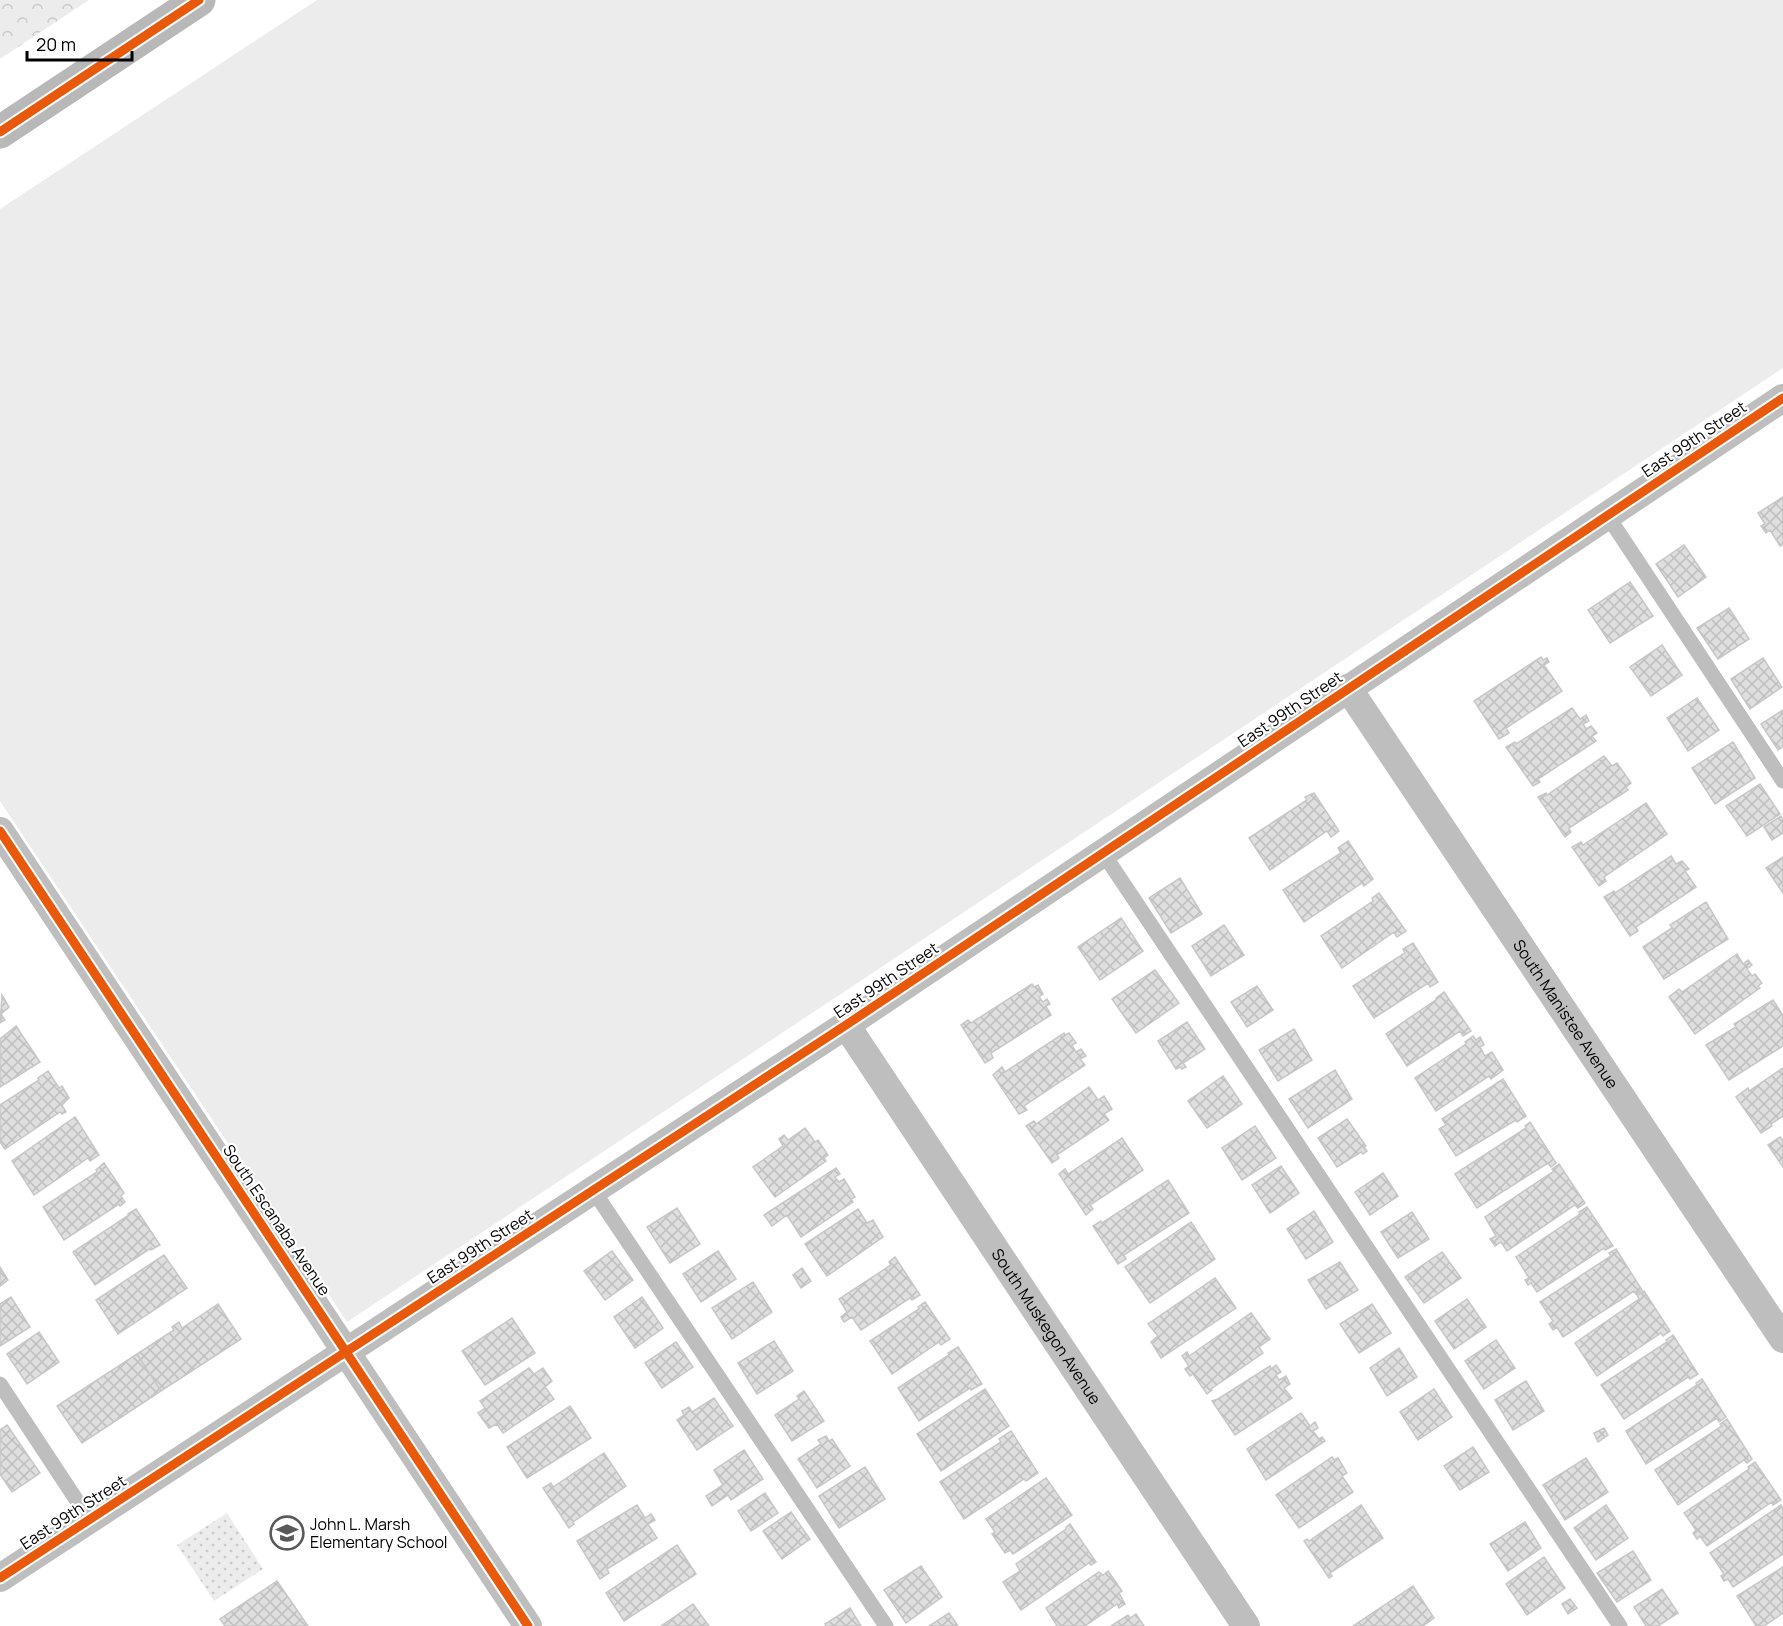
<svg xmlns="http://www.w3.org/2000/svg" width="1783" height="1626" font-family="Manrope,sans-serif">
<style>
.green{fill:#ececec}
.forest{fill:url(#forest-crowns)}
.park{fill:url(#park-dots)}
.building{fill:url(#building-cross-hatch);stroke:#c7c7c7;stroke-width:1.5}
.lines{fill:none;stroke-linecap:round;stroke-linejoin:round}
.lane{stroke:#bebebe;stroke-width:15}
.street{stroke:#bebebe;stroke-width:28}
.secondary{stroke:#b8b8b8;stroke-width:33}
.cycleway-casing{stroke:#fff;stroke-width:13}
.cycleway{stroke:#e8590c;stroke-width:9}
.labels{text-anchor:middle;dominant-baseline:central;stroke-width:4.5;stroke-linejoin:round;paint-order:stroke}
.street-label{font-size:16px;fill:#000;stroke:#fff}
.poi-label{font-size:16px;fill:#000;stroke:#fff;text-anchor:start}
</style>
<defs>
<pattern id="forest-crowns" width="20" height="18" patternUnits="userSpaceOnUse" patternTransform="scale(1.5)"><rect width="20" height="18" fill="#ececec"/><path d="M2 6a3 3 0 1 1 6 0M12 15a3 3 0 1 1 6 0" fill="none" stroke="#c9c9c9"/></pattern>
<pattern id="park-dots" width="8" height="8" patternUnits="userSpaceOnUse" patternTransform="scale(1.5)"><rect width="8" height="8" fill="#ececec"/><path d="M2 2h.1M6 6h.1" fill="none" stroke="#c9c9c9" stroke-width="1.8" stroke-linecap="round"/></pattern>
<pattern id="building-cross-hatch" width="8" height="8" patternUnits="userSpaceOnUse" patternTransform="scale(1.5)"><rect width="8" height="8" fill="#dfdfdf"/><path d="M0 0l8 8M0 8l8-8" fill="none" stroke="#bebebe"/></pattern>
</defs>
<rect width="100%" height="100%" fill="#fff"/>
<!-- green -->
<path class="green" d="M317,0H1783V368L347,1322L0,801V209Z"/>
<!-- forest -->
<path class="forest" d="M0,0H89L0,59Z"/>
<!-- park -->
<path class="park" d="M227,1513L263,1569L214,1601L177,1545Z"/>
<!-- building -->
<path class="building" d="M1783,497V544L1780,546L1770,530L1766,533L1761,526L1765,524L1758,513Z
M1684,545L1706,577L1678,597L1656,564Z
M1630,582L1653,616L1610,643L1588,610Z
M1729,608L1749,639L1718,659L1697,628Z
M1662,645L1682,675L1651,696L1630,667Z
M1541,657L1543,660L1547,658L1549,662L1544,665L1562,691L1506,728L1509,733L1499,739L1474,701Z
M1763,658L1782,687L1750,709L1731,679Z
M1697,698L1719,730L1688,751L1667,718Z
M1572,708L1580,719L1586,715L1589,721L1583,724L1586,729L1591,726L1597,733L1592,736L1596,741L1538,779L1540,782L1533,786L1506,747L1515,742L1516,744Z
M1783,710V747L1778,750L1761,724Z
M1733,742L1755,778L1715,804L1692,768Z
M1604,756L1612,766L1617,763L1631,783L1626,787L1628,790L1569,828L1571,832L1565,837L1538,797L1546,793L1547,795Z
M1760,784L1780,814L1747,836L1726,806Z
M1314,793L1339,831L1331,837L1327,831L1270,870L1249,838L1307,800L1305,797Z
M1646,803L1667,834L1604,877L1606,881L1599,886L1572,847L1581,842L1583,845Z
M1781,816L1783,820V833L1772,840L1764,827Z
M1348,841L1373,879L1364,886L1362,883L1304,922L1283,890L1341,853L1338,848Z
M1671,856L1676,864L1682,861L1689,869L1685,871L1696,887L1636,927L1638,931L1630,936L1604,897L1614,891L1615,893Z
M1783,857V893L1766,868Z
M1180,878L1202,914L1171,933L1149,898Z
M1379,893L1406,931L1397,937L1394,932L1342,968L1321,936L1373,901L1372,898Z
M1706,902L1728,939L1664,979L1643,947L1672,928L1670,925Z
M1121,918L1143,951L1100,980L1078,947Z
M1224,925L1244,955L1211,976L1192,946Z
M1413,943L1438,982L1430,987L1428,983L1374,1018L1353,986L1405,953L1403,949Z
M1737,954L1743,964L1748,960L1752,965L1747,969L1752,976L1755,974L1762,983L1758,986L1760,988L1695,1034L1669,997L1679,989L1682,992Z
M1155,970L1179,1003L1136,1033L1112,999Z
M1032,984L1034,987L1038,985L1043,994L1039,997L1043,1002L1047,999L1050,1004L1046,1006L1051,1015L991,1053L993,1058L985,1063L961,1025L968,1020L971,1023Z
M1257,986L1273,1010L1247,1027L1231,1002Z
M1444,992L1471,1031L1463,1036L1460,1031L1407,1066L1386,1034L1437,999L1436,998Z
M2,995L9,1007L1,1014L5,1020L0,1023Z
M1773,1000L1783,1015V1046L1729,1080L1706,1045L1736,1027L1734,1024Z
M1187,1022L1205,1049L1183,1063L1186,1067L1182,1069L1180,1067L1176,1069L1158,1041Z
M16,1026L40,1062L0,1087V1039Z
M1294,1029L1312,1060L1278,1081L1259,1050Z
M1064,1033L1065,1035L1069,1033L1076,1043L1072,1045L1076,1052L1081,1049L1086,1056L1080,1059L1085,1065L1024,1106L1027,1110L1019,1114L993,1075L1002,1067L1005,1072Z
M1473,1036L1476,1040L1480,1037L1484,1045L1480,1047L1485,1056L1492,1052L1503,1070L1491,1079L1489,1076L1436,1111L1415,1078L1466,1044L1465,1042Z
M1783,1068V1116L1771,1124L1772,1126L1761,1133L1736,1097L1748,1088L1749,1091Z
M1335,1070L1352,1099L1308,1128L1289,1099Z
M48,1071L59,1088L62,1086L69,1098L62,1105L66,1112L62,1114L60,1112L5,1149L0,1142V1105L39,1080L38,1078Z
M1223,1076L1242,1104L1207,1128L1188,1101Z
M1503,1079L1526,1116L1517,1122L1516,1120L1456,1156L1439,1129L1446,1125L1442,1119Z
M1089,1087L1098,1100L1104,1096L1112,1109L1104,1114L1109,1120L1057,1155L1059,1158L1052,1163L1026,1126L1034,1121L1036,1124Z
M75,1117L99,1155L90,1161L88,1158L34,1195L12,1161Z
M1347,1119L1366,1146L1364,1147L1367,1151L1363,1154L1361,1152L1337,1167L1318,1138Z
M1530,1122L1556,1163L1551,1167L1548,1163L1477,1208L1455,1174L1526,1128L1525,1126Z
M1255,1126L1276,1158L1242,1180L1222,1148Z
M805,1128L815,1142L818,1140L828,1155L824,1158L826,1161L775,1197L753,1167L783,1146L779,1139L784,1135L788,1140Z
M1780,1137L1783,1140V1167L1768,1145Z
M1122,1138L1143,1170L1090,1205L1093,1209L1086,1215L1059,1174L1065,1169L1068,1174Z
M104,1163L124,1193L121,1196L125,1202L120,1206L119,1204L64,1240L43,1207L97,1172L96,1170Z
M1559,1164L1585,1203L1578,1208L1575,1205L1507,1251L1501,1242L1495,1246L1490,1239L1496,1236L1485,1217L1554,1171L1552,1169Z
M1281,1166L1299,1193L1270,1213L1252,1185Z
M836,1168L840,1174L835,1177L839,1182L844,1179L855,1197L851,1199L853,1202L801,1237L787,1215L772,1226L764,1215Z
M1383,1173L1398,1196L1370,1215L1355,1192Z
M1168,1180L1189,1213L1124,1255L1126,1259L1118,1264L1093,1226L1101,1221L1102,1223Z
M1587,1207L1613,1246L1605,1250L1604,1248L1537,1292L1531,1283L1528,1285L1525,1280L1529,1278L1516,1257L1580,1214L1579,1212Z
M677,1208L700,1244L670,1263L647,1227Z
M136,1209L160,1245L151,1250V1248L95,1285L73,1252L129,1215L128,1214Z
M858,1209L867,1223L873,1220L883,1237L827,1276L805,1244Z
M1314,1211L1333,1242L1306,1259L1287,1229Z
M1412,1212L1429,1239L1398,1258L1381,1232Z
M1191,1222L1215,1259L1150,1303L1125,1267Z
M1616,1249L1642,1290L1636,1294L1634,1291L1563,1337L1557,1327L1553,1330L1549,1324L1553,1321L1540,1302L1611,1256L1609,1253Z
M612,1251L633,1280L605,1300L584,1271Z
M718,1251L736,1279L701,1302L683,1274Z
M1442,1252L1461,1278L1424,1303L1405,1277Z
M164,1255L187,1288L118,1334L96,1300Z
M895,1257L920,1295L912,1300L910,1298L861,1330L852,1317L844,1322L841,1317L847,1312L839,1299L891,1265L889,1262Z
M1340,1262L1358,1290L1326,1309L1308,1280Z
M0,1267L8,1280L0,1286Z
M802,1268L811,1281L801,1288L793,1275Z
M1215,1278L1236,1308L1161,1358L1151,1342L1158,1336L1148,1324Z
M753,1282L772,1312L732,1339L712,1308Z
M1644,1291L1670,1331L1663,1336L1661,1333L1597,1376L1575,1343L1639,1299L1637,1295Z
M11,1297L30,1327L0,1346V1304Z
M642,1297L663,1328L635,1348L614,1317Z
M1467,1299L1486,1327L1454,1349L1435,1321Z
M925,1302L950,1339L941,1345L939,1342L892,1374L870,1341L919,1309L918,1307Z
M218,1304L241,1339L161,1391L137,1354L174,1330L172,1327L179,1322L182,1328Z
M1372,1304L1391,1333L1359,1353L1340,1324Z
M1251,1313L1270,1339L1259,1347L1263,1353L1211,1389L1212,1390L1207,1394L1193,1374L1190,1376L1185,1369L1189,1366L1182,1356L1187,1352L1189,1356Z
M512,1318L535,1353L485,1385L462,1351Z
M39,1332L59,1362L27,1384L7,1354Z
M1673,1335L1698,1374L1690,1379L1688,1377L1624,1419L1601,1385L1667,1342L1666,1340Z
M1496,1340L1515,1368L1484,1389L1465,1361Z
M774,1341L793,1371L757,1394L738,1363Z
M676,1342L693,1367L662,1388L645,1363Z
M958,1347L982,1384L971,1390L970,1388L919,1421L898,1388L949,1355L948,1353Z
M1399,1348L1417,1377L1387,1396L1370,1368Z
M137,1354L161,1391L82,1443L57,1406Z
M1276,1365L1281,1372L1276,1375L1279,1380L1286,1376L1290,1384L1284,1388L1292,1398L1235,1435L1212,1401L1218,1399L1270,1366L1271,1369Z
M529,1368L534,1374L543,1368L552,1381L545,1387L554,1399L503,1433L497,1424L489,1428L478,1413L485,1408L480,1401Z
M1702,1379L1726,1417L1719,1422L1717,1418L1646,1464L1626,1431L1697,1385L1696,1383Z
M1526,1381L1544,1411L1513,1430L1495,1400Z
M985,1389L1009,1426L941,1471L917,1434Z
M1434,1389L1452,1417L1418,1440L1400,1412Z
M804,1391L824,1421L792,1441L775,1415L799,1399L797,1396Z
M714,1398L733,1426L697,1450L677,1420L684,1415L682,1411L689,1407L692,1412Z
M570,1406L591,1438L527,1478L507,1447Z
M1301,1413L1310,1426L1315,1422L1318,1428L1313,1431L1319,1439L1322,1437L1325,1441L1266,1480L1247,1449Z
M1727,1419L1752,1459L1747,1463L1744,1460L1678,1505L1655,1470L1722,1426L1720,1424Z
M7,1425L40,1473L12,1492L0,1474V1430Z
M1604,1428L1608,1435L1598,1442L1594,1433Z
M1011,1431L1038,1473L1026,1481L1024,1479L964,1519L940,1482L1001,1442L999,1439Z
M826,1436L829,1441L832,1439L850,1466L817,1488L798,1459L821,1444L818,1440Z
M1473,1447L1489,1472L1460,1490L1444,1466Z
M744,1450L763,1479L731,1500L728,1495L712,1506L706,1496L723,1485L714,1470Z
M604,1453L626,1486L573,1522L574,1524L569,1528L543,1488L551,1483L553,1487Z
M1332,1457L1334,1460L1338,1458L1347,1473L1342,1476L1353,1492L1299,1528L1276,1495Z
M1586,1458L1608,1492L1565,1520L1543,1485Z
M1755,1462L1781,1500L1773,1505L1772,1502L1707,1546L1700,1536L1697,1539L1693,1533L1696,1530L1684,1513L1749,1469L1748,1467Z
M865,1467L885,1499L839,1528L819,1496Z
M1046,1478L1072,1515L1013,1554L1010,1550L1005,1553L992,1534L995,1532L986,1519Z
M765,1493L778,1513L751,1531L738,1511Z
M637,1505L645,1518L651,1514L655,1520L648,1524L657,1538L607,1569L609,1573L600,1579L577,1541Z
M1361,1505L1383,1538L1330,1573L1332,1576L1329,1578L1304,1541L1307,1539L1309,1541Z
M1606,1505L1628,1538L1596,1560L1574,1528Z
M1781,1505L1783,1509V1554L1733,1587L1728,1579L1724,1581L1721,1576L1724,1574L1710,1553Z
M791,1512L810,1539L782,1559L763,1531Z
M1525,1522L1541,1548L1508,1571L1490,1544Z
M1070,1524L1096,1562L1091,1565L1089,1563L1021,1610L1003,1582L1020,1571L1016,1564L1066,1529V1527Z
M677,1545L696,1574L624,1621L606,1593Z
M1633,1551L1651,1580L1617,1602L1597,1573Z
M1544,1557L1565,1588L1527,1615L1506,1584Z
M921,1566L942,1597L906,1623L884,1590Z
M1783,1567V1613L1764,1626H1756L1737,1596Z
M1108,1571L1122,1591L1119,1593L1125,1604L1119,1608L1117,1604L1085,1626H1057L1046,1608L1099,1572L1103,1575Z
M277,1581L308,1626H225L220,1619Z
M1413,1586L1434,1618L1423,1626H1353Z
M1662,1589L1678,1613L1658,1626H1646L1634,1607Z
M1570,1599L1577,1608L1568,1614L1562,1604Z
M693,1604L709,1626H661Z
M850,1608L861,1626H826L825,1624Z
M949,1613L958,1626H929Z
M1136,1614L1144,1626H1111L1128,1615L1130,1618Z"/>
<g class="lines">
<!-- lane -->
<path class="lane" d="M1607,515L1783,781
M1103,853L1620,1626
M593,1190L886,1626
M0,1384L89,1519"/>
<!-- street -->
<g class="street">
<path id="s1" d="M1348,688L1783,1339"/>
<path d="M0,831L528,1626"/>
<path id="s2" d="M846,1025L1246,1626"/>
<path d="M0,1578L846,1025L1783,398"/>
</g>
<!-- secondary -->
<path class="secondary" d="M0,132L199,0"/>
<defs>
<path id="cycleway" d="M0,132L199,0
M0,831L528,1626
M0,1578L846,1025L1783,398"/>
</defs>
<!-- cycleway casing -->
<use href="#cycleway" class="cycleway-casing"/>
<!-- cycleway -->
<use href="#cycleway" class="cycleway"/>
</g>
<!-- icons -->
<defs>
<symbol id="school-ring" viewBox="-11 -11 22 22"><circle r="9.5" fill="#fff" stroke="#595959" stroke-width="1.5"/><path d="M0-5L7-2L0 1L-7-2ZM-4 1L0 2.5L4 1V4Q0 6-4 4Z" fill="#595959"/></symbol>
</defs>
<g fill-rule="evenodd">
<use href="#school-ring" x="268" y="1514" width="38" height="38"/>
</g>
<g class="labels">
<!-- street labels -->
<g class="street-label">
<text transform="translate(1694 439) rotate(-34)">East 99th Street</text>
<text transform="translate(1290 709) rotate(-34)">East 99th Street</text>
<text transform="translate(886 980) rotate(-34)">East 99th Street</text>
<text stroke="none"><textPath href="#s1" startOffset="392">South Manistee Avenue</textPath></text>
<text transform="translate(277 1220) rotate(56)">South Escanaba Avenue</text>
<text transform="translate(480 1246) rotate(-33)">East 99th Street</text>
<text stroke="none"><textPath href="#s2" startOffset="362">South Muskegon Avenue</textPath></text>
<text transform="translate(73 1512) rotate(-33)">East 99th Street</text>
</g>
<!-- poi labels -->
<g class="poi-label">
<text x="310" y="1524">John L. Marsh<tspan x="310" dy="18">Elementary School</tspan></text>
</g>
</g>
<!-- scale -->
<path d="M27 51v9h105v-9" fill="none" stroke="#000000" stroke-width="3"/>
<text x="36" y="51" font-size="18" fill="#000000" stroke="#ffffff" stroke-width="4.5" paint-order="stroke">20 m</text>
</svg>
